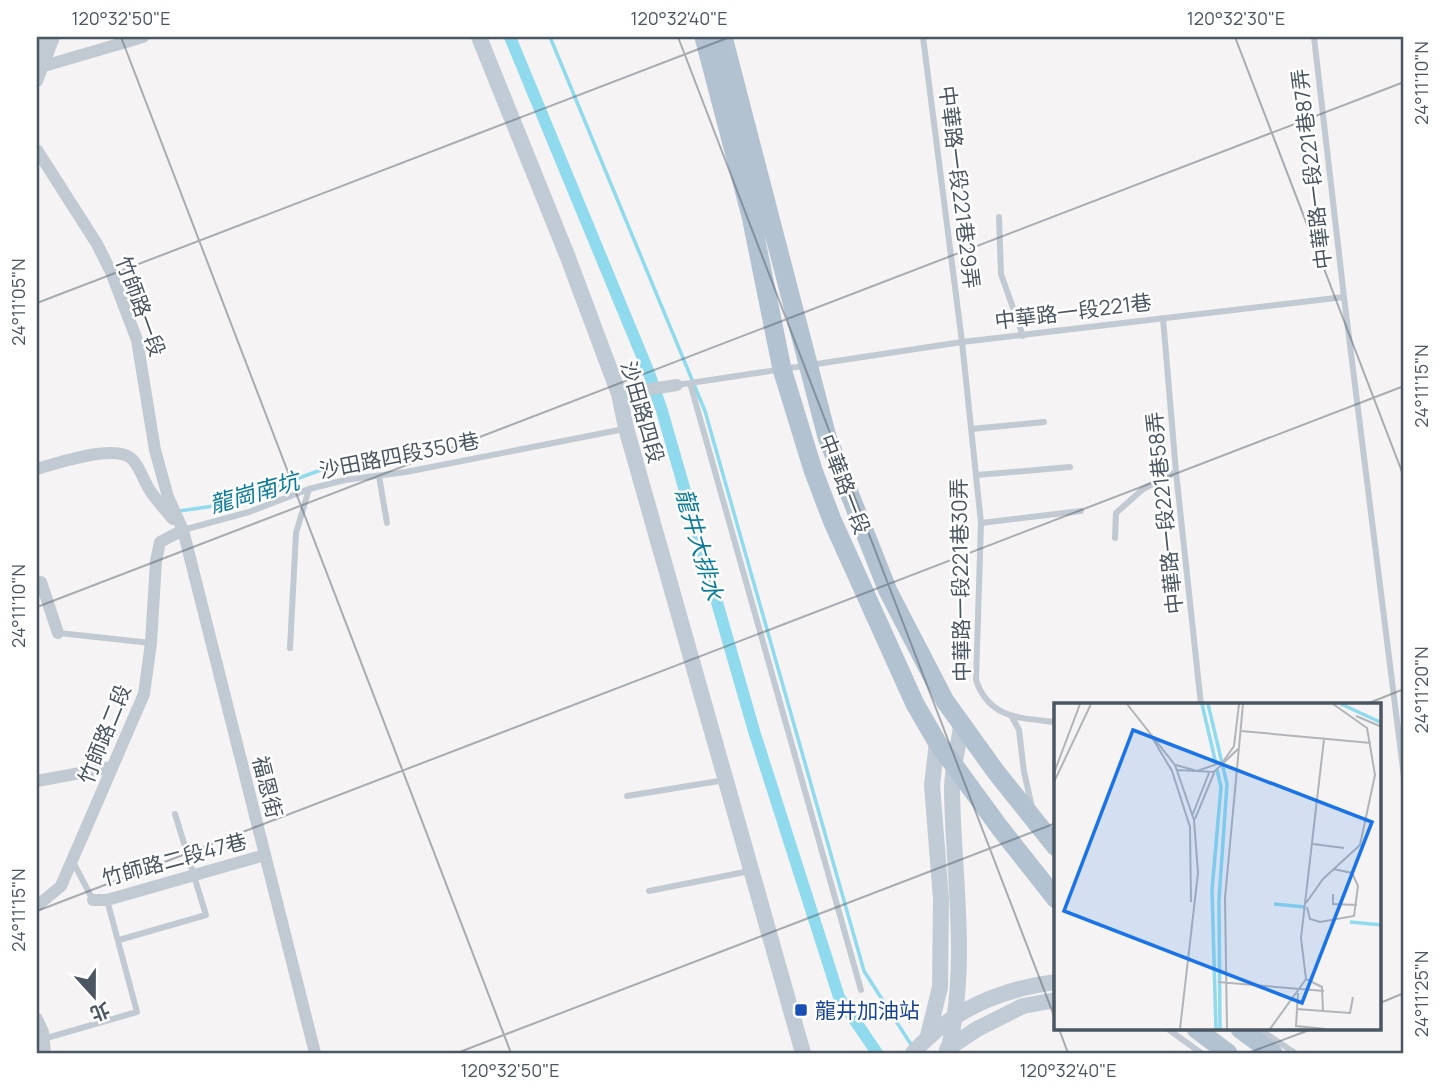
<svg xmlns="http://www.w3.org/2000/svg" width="1441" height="1090" font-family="Manrope,'Noto Sans TC',sans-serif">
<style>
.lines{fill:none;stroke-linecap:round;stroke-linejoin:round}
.stream{stroke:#90daee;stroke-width:3.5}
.canal{stroke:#90daee;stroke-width:12}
.lane{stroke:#c1cad2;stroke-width:6}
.street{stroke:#c1cad2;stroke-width:12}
.secondary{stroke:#c1cbd6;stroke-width:16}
.primary{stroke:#b3c2d1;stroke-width:19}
.ticks{fill:none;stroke:#4a5661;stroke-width:2;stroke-opacity:0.45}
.transit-dot{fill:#1a4fb4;stroke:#fff;stroke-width:2.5}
.labels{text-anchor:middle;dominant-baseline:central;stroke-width:5;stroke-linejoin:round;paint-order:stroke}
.street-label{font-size:21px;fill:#4a5661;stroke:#fff}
.transit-label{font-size:21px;fill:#164399;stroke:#fff;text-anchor:start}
.water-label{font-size:23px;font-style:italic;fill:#0c7c9b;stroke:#fff}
.inset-river{fill:none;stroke:#90daee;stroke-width:3.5}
.inset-road{fill:none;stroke:#b1b4b9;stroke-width:2}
.view{fill:#1a73e8;fill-opacity:0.15;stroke:#1a73e8;stroke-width:3.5}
.inset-edge{fill:none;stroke:#4a5661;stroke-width:3.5}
.neatline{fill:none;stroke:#4a5661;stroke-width:2.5}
.ticks-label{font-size:18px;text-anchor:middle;fill:#4a5661}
</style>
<rect width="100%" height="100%" fill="#f5f3f3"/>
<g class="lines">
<!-- stream -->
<path class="stream" d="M550,37L705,411L864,971L912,1046
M179,511L228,504L318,471L350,463"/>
<!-- canal -->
<path class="canal" d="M510,37L649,373L662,411L754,731L839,997L877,1053"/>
<!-- lane -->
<path class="lane" d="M923,37L962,342L981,523L976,680C989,719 1021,718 1056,722
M1314,37L1344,297L1404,777
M999,217L1001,274L1023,336
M1163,318L1176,472L1201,705
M690,383L861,990
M677,385L962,342L1344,297
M971,429L1044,422
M977,475L1070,467
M379,476L387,523
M981,523L1081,511
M183,530L249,512L309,489L345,480L406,472L624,429
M1115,538L1116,513L1143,489L1176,472
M59,633L151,643
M290,648L296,533L309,489
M1012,717L1019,730L1024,772L1032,807
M627,796L725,780
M73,862L93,900
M649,891L750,871
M119,940L206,915L175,814
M1168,1029L1201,1053
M1259,1029L1295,1053
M43,1039L137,1012L107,900"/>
<!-- street -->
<path class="street" d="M42,37L44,58
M37,68L143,37
M37,81L54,37
M37,150L97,244L111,272L137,340L155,450L168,497L183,530L315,1053
M619,394L677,385
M37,469C57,463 117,442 133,460C140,468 143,479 149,489C156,500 165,510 173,519
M37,583L41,582L58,633
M37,781L112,767
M93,900H107L265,855
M37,906L61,886L144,694L151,643L156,561L160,542L183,530
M37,1019L43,1032L45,1053"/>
<!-- secondary -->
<path class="secondary" d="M479,37L567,255L619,394L626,428L803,1053
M928,1036L940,987L941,899L932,785L937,742
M949,1047C969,961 953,875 952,789C952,768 959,745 961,725
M947,1049L977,1029L1023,1006L1056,1000
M913,1053C950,1011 1000,989 1056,982"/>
<!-- primary -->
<path class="primary" d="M704,37L751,216L782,369L813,470L832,520L915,704L937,742L1000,828L1056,899
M723,37L827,437L888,591L945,701L996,772L1056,847
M1196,1029L1228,1053
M1240,1029L1273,1053"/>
</g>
<!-- ticks -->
<path class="ticks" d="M121,37L511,1053M678,37L1056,1021M1235,37L1404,477M37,303L730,37M37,607L1404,82M1364,705L1404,689M37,911L1404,386M1380,1003L1404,993M1059,1029L1068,1053M457,1053L1056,823M1248,1053L1312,1029"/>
<!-- markers -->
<rect class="transit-dot" x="794" y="1003" width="14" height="14" rx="3.5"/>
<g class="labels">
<!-- street labels -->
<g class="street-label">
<text transform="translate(1311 169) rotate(-97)">中華路一段221巷87弄</text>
<text transform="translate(960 187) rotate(83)">中華路一段221巷29弄</text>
<text transform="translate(141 306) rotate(70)">竹師路一段</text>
<text transform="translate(1073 311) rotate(-7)">中華路一段221巷</text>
<text transform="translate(643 412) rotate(74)">沙田路四段</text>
<text transform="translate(399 455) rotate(-11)">沙田路四段350巷</text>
<text transform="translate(845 484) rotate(69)">中華路一段</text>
<text transform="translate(1164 513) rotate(-96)">中華路一段221巷58弄</text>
<text transform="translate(960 580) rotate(-91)">中華路一段221巷30弄</text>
<text transform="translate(104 734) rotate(-68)">竹師路二段</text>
<text transform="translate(268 787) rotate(76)">福恩街</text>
<text transform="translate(174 859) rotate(-15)">竹師路二段47巷</text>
</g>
<!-- transit labels -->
<g class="transit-label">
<text x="815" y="1010">龍井加油站</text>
</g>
<!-- water labels -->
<g class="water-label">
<text transform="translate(254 492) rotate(-16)">龍崗南坑</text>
<text transform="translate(700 544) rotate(74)">龍井大排水</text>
</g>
</g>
<!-- overview -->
<g transform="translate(1054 703)">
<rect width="327" height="327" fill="#f5f3f3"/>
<path class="inset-river" d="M148,1L162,61M154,1L173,81L165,197L166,326M287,1L328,20M220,201L251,204M296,219L328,222M162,326L158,187L167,84L163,67"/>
<path class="inset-road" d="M73,1L121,62L140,117L144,170L126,326M302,13L328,24M187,28L317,40M99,36L118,68L136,124L137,199M122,62L143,68L169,59L180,43L185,1M123,67L160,69L184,46M0,70L26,1M0,79L37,1M138,113L155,70M141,116L160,70M259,141L290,145M279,191V201L303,202M252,200L269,176L306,142L321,72L313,25L279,1M253,204L256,216L266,219L300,213L304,183L298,170L279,166M252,276L268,284L269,308M164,279L270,288M244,290L242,323L272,326M242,306L296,310L299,294M173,326L171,195L189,1M216,326L252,276L247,235L270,36"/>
<path class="view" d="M79,27L318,119L248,300L10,208Z"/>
<rect width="327" height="327" class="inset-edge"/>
</g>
<!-- border -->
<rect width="1441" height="1090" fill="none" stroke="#ffffff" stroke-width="77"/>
<!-- north arrow -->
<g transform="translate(94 996) rotate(159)" stroke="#ffffff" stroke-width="5" paint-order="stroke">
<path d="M0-5L12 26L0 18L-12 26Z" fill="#4a5661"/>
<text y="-10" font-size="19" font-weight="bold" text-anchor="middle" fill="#4a5661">北</text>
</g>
<rect x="38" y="38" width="1364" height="1014" class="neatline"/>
<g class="ticks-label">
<text x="121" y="25">120°32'50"E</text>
<text x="679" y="25">120°32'40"E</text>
<text x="1236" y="25">120°32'30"E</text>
<text transform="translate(1422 83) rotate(-90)" y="6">24°11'10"N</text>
<text transform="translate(19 302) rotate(-90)" y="6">24°11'05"N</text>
<text transform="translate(1422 386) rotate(-90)" y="6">24°11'15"N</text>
<text transform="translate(19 606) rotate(-90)" y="6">24°11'10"N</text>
<text transform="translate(1422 690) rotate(-90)" y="6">24°11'20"N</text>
<text transform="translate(19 910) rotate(-90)" y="6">24°11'15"N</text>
<text transform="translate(1422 994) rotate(-90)" y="6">24°11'25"N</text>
<text x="510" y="1077">120°32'50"E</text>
<text x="1068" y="1077">120°32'40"E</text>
</g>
</svg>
